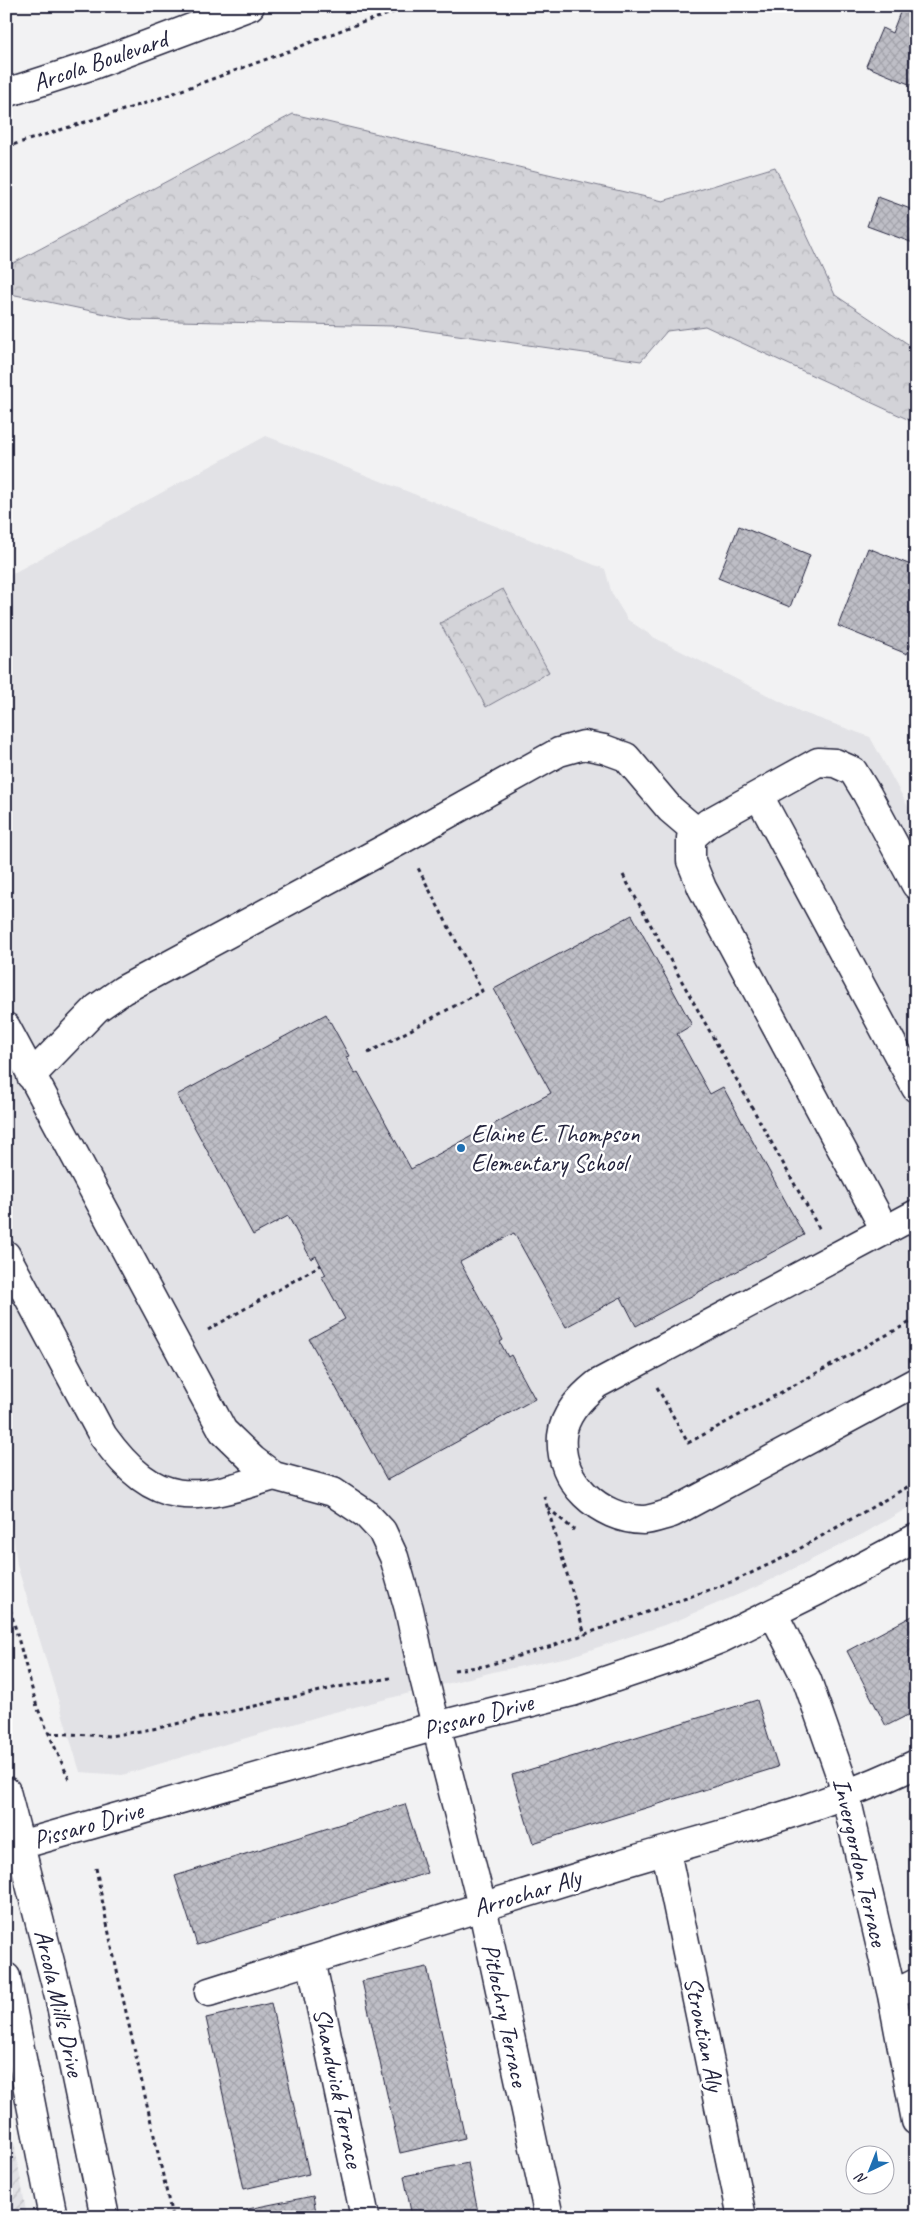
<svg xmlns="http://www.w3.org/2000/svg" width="922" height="2223" font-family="Caveat,sans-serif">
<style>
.built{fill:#e2e2e6}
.industrial{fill:url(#industrial-furrows)}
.forest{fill:url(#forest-crowns);stroke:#7a7a8a}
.building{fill:url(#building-cross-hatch);stroke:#22223b}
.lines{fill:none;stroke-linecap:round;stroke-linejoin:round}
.minor-casing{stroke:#22223b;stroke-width:31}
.major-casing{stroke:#22223b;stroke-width:31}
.path{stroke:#22223b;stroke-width:3;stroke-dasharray:4 4;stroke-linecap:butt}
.minor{stroke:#fff;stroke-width:28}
.major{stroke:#fff;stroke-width:28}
.poi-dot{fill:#1f6fb2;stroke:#fff;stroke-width:2}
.labels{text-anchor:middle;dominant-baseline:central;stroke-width:5;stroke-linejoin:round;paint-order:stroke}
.street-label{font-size:25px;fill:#22223b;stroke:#fff}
.poi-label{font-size:25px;fill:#22223b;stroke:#fff;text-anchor:start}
</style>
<defs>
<pattern id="industrial-furrows" width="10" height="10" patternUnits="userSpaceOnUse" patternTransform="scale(1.25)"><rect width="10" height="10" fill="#e2e2e6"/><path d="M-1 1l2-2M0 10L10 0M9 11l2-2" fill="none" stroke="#c2c2c6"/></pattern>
<pattern id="forest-crowns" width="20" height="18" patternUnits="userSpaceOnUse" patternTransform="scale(1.25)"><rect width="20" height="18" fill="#d3d3d8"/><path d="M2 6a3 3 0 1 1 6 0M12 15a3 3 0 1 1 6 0" fill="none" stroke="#b5b5ba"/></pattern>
<pattern id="building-cross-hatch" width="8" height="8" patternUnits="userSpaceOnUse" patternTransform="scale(1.25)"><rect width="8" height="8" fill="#bebec6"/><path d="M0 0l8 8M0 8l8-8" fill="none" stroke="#a3a3ab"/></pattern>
</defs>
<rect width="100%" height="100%" fill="#f2f2f3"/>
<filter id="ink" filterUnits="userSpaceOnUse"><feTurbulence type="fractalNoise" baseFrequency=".02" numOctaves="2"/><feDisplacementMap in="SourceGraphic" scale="10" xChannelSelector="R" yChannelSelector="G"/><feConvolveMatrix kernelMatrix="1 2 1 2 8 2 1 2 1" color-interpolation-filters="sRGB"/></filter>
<g filter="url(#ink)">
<!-- built -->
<path class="built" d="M266,436L605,569L612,594L628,620L655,638L801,712L870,737L916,821V1503L863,1534L763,1584L676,1621L569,1657L497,1671L327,1714L122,1775L80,1772L17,1565L6,1475V577Z"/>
<!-- industrial -->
<path class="industrial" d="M6,2095L27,2217H6Z"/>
<!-- forest -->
<path class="forest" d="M293,114L663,201L775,167L835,295L914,348L916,347V423L705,326L667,331L641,361L394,326L134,320L6,293V267Z
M503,589L549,672L486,707L440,623Z"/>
<!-- building -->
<path class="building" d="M901,10L916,16V87L866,66L882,28L892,33Z
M878,197L916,211V244L867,226Z
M739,526L810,555L790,607L718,578Z
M868,548L916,567V633L907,654L838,626Z
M632,915L692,1025L677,1034L710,1094L723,1087L804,1235L636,1326L621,1297L566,1327L514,1233L460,1262L503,1340L500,1342L508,1357L511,1355L535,1399L387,1480L309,1339L345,1319L322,1277L326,1275L316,1256L311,1259L288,1216L253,1235L177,1095L326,1014L349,1056L346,1057L355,1074L358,1072L411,1169L551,1093L494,989Z
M916,1614V1711L886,1726L847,1651Z
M757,1700L778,1767L533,1843L512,1775Z
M405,1804L427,1873L197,1945L175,1876Z
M427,1967L465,2138L400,2153L362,1981Z
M271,2003L309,2174L244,2189L206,2018Z
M468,2163L479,2217H412L404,2176Z
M313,2196L317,2217H249L248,2209Z"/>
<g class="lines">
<defs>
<path id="minor" d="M759,796L916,1088
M6,1027L223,1431L253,1460L274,1476L333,1492L366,1514L382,1531L394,1557L409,1609L423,1674L482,1906L549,2217
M31,1076L97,1008L123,990L403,839L559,752L584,745L604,749L626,757L670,809L697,832
M916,1214L597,1384C581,1397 564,1414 562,1436C558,1482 600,1519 643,1520C652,1520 663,1515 672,1513L916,1382
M885,1230L702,888L691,861V838L708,823L818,762L835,763L853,771L867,794L916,885
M6,1255L103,1436C157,1511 194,1501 274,1476
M773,1613L807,1680L842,1780L892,1995L916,2121
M6,1791L60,2001L105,2217
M6,1849L436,1726L572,1692L664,1661L720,1639L817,1591L916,1538
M666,1851L742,2217
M311,1960L365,2217
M6,1977L53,2217
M209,1992C346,1949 482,1906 620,1864C719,1834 822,1810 916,1764
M892,1995L916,1983"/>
<path id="major" d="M6,93L93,65L250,6"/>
</defs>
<!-- minor casing -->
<use href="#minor" class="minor-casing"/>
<!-- major casing -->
<use href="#major" class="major-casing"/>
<!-- path -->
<path class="path" d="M6,147L149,102L289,51L349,27L413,6
M623,875L820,1230
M368,1053L482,991L417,866
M208,1330L321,1265
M657,1387L688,1443L916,1319
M544,1496L585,1635
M548,1508L574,1530
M6,1594L37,1707L69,1779
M454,1670L485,1666L552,1646L734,1581L785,1557L916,1482
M49,1733L110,1736L158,1728L338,1687L390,1678
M96,1868C118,1985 147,2100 172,2217"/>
<!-- minor -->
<use href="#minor" class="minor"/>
<!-- major -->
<use href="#major" class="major"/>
</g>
</g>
<!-- markers -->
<circle class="poi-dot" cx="461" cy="1148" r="5"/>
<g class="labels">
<!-- street labels -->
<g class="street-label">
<text transform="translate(100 61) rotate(-19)">Arcola Boulevard</text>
<text transform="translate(478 1716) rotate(-15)">Pissaro Drive</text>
<text transform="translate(88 1825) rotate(-16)">Pissaro Drive</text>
<text transform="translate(860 1862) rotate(77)">Invergordon Terrace</text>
<text transform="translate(527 1893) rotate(-17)">Arrochar Aly</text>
<text transform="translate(59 2003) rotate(77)">Arcola Mills Drive</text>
<text transform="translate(505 2015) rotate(78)">Pitlochry Terrace</text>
<text transform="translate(704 2034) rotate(78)">Strontian Aly</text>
<text transform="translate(338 2088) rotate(78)">Shandwick Terrace</text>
</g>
<!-- poi labels -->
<g class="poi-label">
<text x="471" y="1134">Elaine E. Thompson<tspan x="471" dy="29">Elementary School</tspan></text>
</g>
</g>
<!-- margin -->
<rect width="922" height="2223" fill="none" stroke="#fff" stroke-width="25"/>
<rect x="12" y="12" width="897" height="2198" fill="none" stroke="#22223b" stroke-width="2" filter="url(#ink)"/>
<!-- north arrow -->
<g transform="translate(870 2170) rotate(223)"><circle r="24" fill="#ffffff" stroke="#a7a7b1"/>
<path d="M0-4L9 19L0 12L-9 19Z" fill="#1f6fb2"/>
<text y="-8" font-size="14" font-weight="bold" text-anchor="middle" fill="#22223b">N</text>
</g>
</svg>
